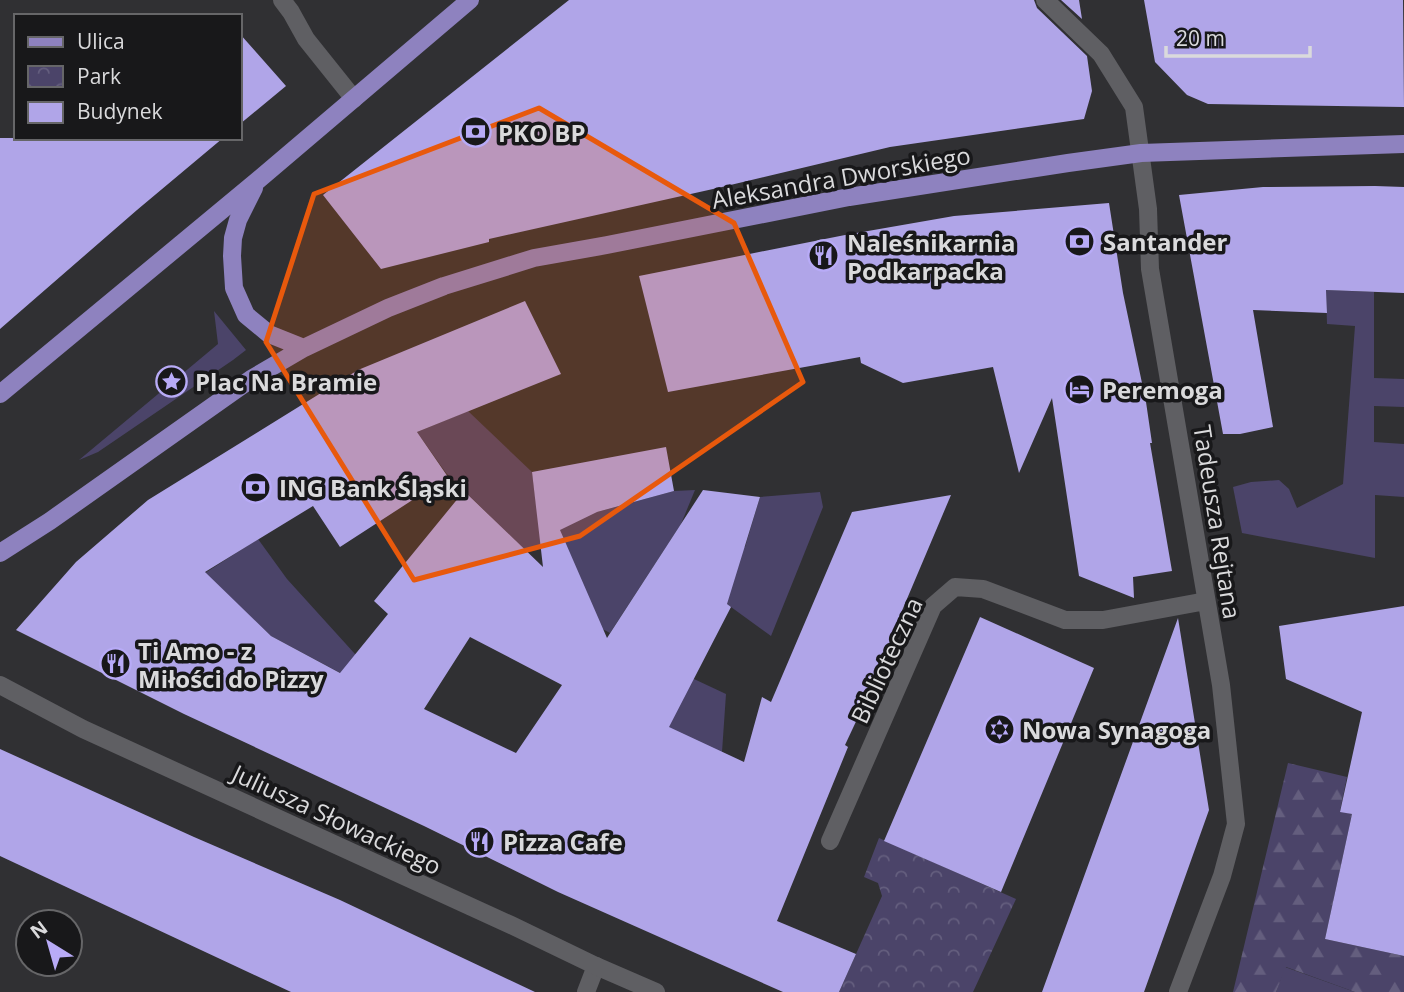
<svg xmlns="http://www.w3.org/2000/svg" width="1404" height="992" font-family="'Open Sans',sans-serif">
<style>
.grass{fill:#4b4469}
.forest{fill:url(#forest-firs)}
.park{fill:url(#park-crowns)}
.building{fill:#b0a5e8;fill-rule:evenodd}
.lines{fill:none;stroke-linecap:round;stroke-linejoin:round}
.minor{stroke:#5f5f63;stroke-width:18}
.tertiary{stroke:#5f5f63;stroke-width:18}
.primary{stroke:#8e82bf;stroke-width:18}
.marked{fill:#e8590c;fill-opacity:0.2;stroke:#e8590c;stroke-width:5;stroke-linejoin:round}
.labels{text-anchor:middle;dominant-baseline:central;stroke-width:7;stroke-linejoin:round;paint-order:stroke}
.poi-label{font-size:24px;font-weight:bold;fill:#dadadc;stroke:#18181a;text-anchor:start}
.street-label{font-size:24px;fill:#dadadc;stroke:#18181a}
</style>
<defs>
<pattern id="forest-firs" width="22" height="20" patternUnits="userSpaceOnUse" patternTransform="scale(1.75)"><rect width="22" height="20" fill="#4b4469"/><path d="M5 1l3.5 6h-7zM16 11l3.5 6h-7z" fill="#645e7e"/></pattern>
<pattern id="park-crowns" width="20" height="18" patternUnits="userSpaceOnUse" patternTransform="scale(1.75)"><rect width="20" height="18" fill="#4b4469"/><path d="M2 6a3 3 0 1 1 6 0M12 15a3 3 0 1 1 6 0" fill="none" stroke="#645e7e"/></pattern>
</defs>
<rect width="100%" height="100%" fill="#303033"/>
<!-- grass -->
<path class="grass" d="M1326,290L1374,292V378L1404,379V407L1374,406V442L1404,444V497L1375,495V558L1242,533L1233,487L1251,482L1279,480L1289,489L1297,508L1343,484L1355,326L1327,324Z
M214,311L246,350L233,360L98,452L79,460L218,344Z
M468,411L532,472L536,503L541,507L597,512L674,491L695,490L681,524L610,633L533,592L557,537L526,551L446,473L417,432Z
M820,492L823,507L771,636L731,607L692,582L720,539L745,547L760,497Z
M258,539L287,579L355,654L403,680L348,677L271,636L205,573Z
M647,654L694,679L726,694L722,752L661,746Z
M1285,967L1355,992H1276Z"/>
<!-- forest -->
<path class="forest" d="M1288,763L1347,777L1340,811L1352,814L1325,939L1404,956V992H1355L1286,967L1276,992H1233Z"/>
<!-- park -->
<path class="park" d="M879,838L1016,899L973,992H839L882,896L878,883L864,877Z"/>
<!-- building -->
<path class="building" d="M569,0H1034L1037,8L1087,56L1092,91L1084,119L890,147L722,187L489,239V242L381,269L323,195Z
M1061,0H1079L1082,19Z
M1144,0H1403L1404,107L1208,104L1187,95L1155,62Z
M240,34L286,86L240,124Z
M0,138H223L137,210L0,329Z
M1375,186L1404,187V293L1326,290L1327,313L1253,310L1273,427L1240,434H1223L1179,195L1263,187Z
M1109,203L1123,293L1146,402L1152,443H1150L1172,571L1133,577L1134,598L1079,576L1052,398L1019,473L993,367L903,383L861,363L860,357L668,392L639,276L845,235L954,216Z
M525,301L561,374L417,432L448,477L340,547L313,506L205,572L271,636L340,673L388,614L374,601L464,491L543,567L532,472L666,447L674,491L597,512L560,530L607,638L703,490L760,497L727,604L731,607L669,727L744,762L762,697L771,702L852,512L951,495L890,639L892,640L875,681L845,745L848,747L777,921L856,954L839,992H783L558,892L424,826L184,714L16,630L76,562L148,500L358,370ZM470,637L562,685L516,753L424,709Z
M1404,606V956L1325,939L1352,814L1340,812L1362,712L1286,679L1279,626Z
M980,617L1094,668L1001,892L884,841Z
M1178,618L1209,810L1144,992H1042Z
M0,749L194,837L340,900L535,992H291L0,856Z"/>
<g class="lines">
<!-- minor -->
<path class="minor" d="M282,0L291,12L306,39L354,99
M1045,0L1101,54L1134,107L1148,209L1150,269L1221,685L1236,824L1222,876L1178,992
M830,841L933,606L955,587L983,589L1065,620H1103L1206,601
M586,992L596,966"/>
<!-- tertiary -->
<path class="tertiary" d="M0,685L83,729L511,925L596,966L656,992"/>
<!-- primary -->
<path class="primary" d="M254,188L238,220L233,238L232,256L234,288L246,315L269,334L304,348
M0,394L257,181L470,0
M0,553L50,521L251,379L304,348L388,308L444,286L534,258L607,245L849,197L1068,163L1141,153L1404,144"/>
</g>
<!-- marked area -->
<path class="marked" d="M539,108L734,223L803,382L580,536L414,580L266,342L314,194Z"/>
<!-- icons -->
<defs>
<symbol id="bank-ring" viewBox="-11 -11 22 22"><circle r="9.5" fill="#18181a" stroke="#b8abf7" stroke-width="1.5"/><path d="M-6-4H6V4H-6ZM0-2.3a2.3 2.3 0 1 0 0 4.6a2.3 2.3 0 1 0 0-4.6Z" fill="#b8abf7"/></symbol>
<symbol id="restaurant-ring" viewBox="-11 -11 22 22"><circle r="9.5" fill="#18181a" stroke="#b8abf7" stroke-width="1.5"/><path d="M-5-6h1v4h1v-4h1v4h1v-4h1v5L-1.5 .5V6h-2V.5L-5-1ZM5-6V6H3V1.5H1.5Q1.5-4 5-6Z" fill="#b8abf7"/></symbol>
<symbol id="sight-ring" viewBox="-11 -11 22 22"><circle r="9.5" fill="#18181a" stroke="#b8abf7" stroke-width="1.5"/><path d="M0-6L1.8-2.2L6-1.7L2.9 1.2L3.7 5.4L0 3.3L-3.7 5.4L-2.9 1.2L-6-1.7L-1.8-2.2Z" fill="#b8abf7"/></symbol>
<symbol id="hotel-ring" viewBox="-11 -11 22 22"><circle r="9.5" fill="#18181a" stroke="#b8abf7" stroke-width="1.5"/><path d="M-6-4.5h1.5V1H6V5H4.5V3h-9V5H-6ZM-4 0a1.8 1.8 0 1 1 3.6 0ZM.5 0V-2.5h3Q6-2.5 6 0Z" fill="#b8abf7"/></symbol>
<symbol id="synagogue-ring" viewBox="-11 -11 22 22"><circle r="9.5" fill="#18181a" stroke="#b8abf7" stroke-width="1.5"/><path d="M0-6.5L5.6 3.2H-5.6ZM0 6.5L5.6-3.2H-5.6Z" fill="#b8abf7"/></symbol>
</defs>
<g fill-rule="evenodd">
<use href="#bank-ring" x="458" y="114" width="35" height="35"/>
<use href="#bank-ring" x="1062" y="224" width="35" height="35"/>
<use href="#restaurant-ring" x="806" y="238" width="35" height="35"/>
<use href="#sight-ring" x="154" y="364" width="35" height="35"/>
<use href="#hotel-ring" x="1062" y="372" width="35" height="35"/>
<use href="#bank-ring" x="238" y="470" width="35" height="35"/>
<use href="#restaurant-ring" x="98" y="646" width="35" height="35"/>
<use href="#synagogue-ring" x="982" y="712" width="35" height="35"/>
<use href="#restaurant-ring" x="462" y="824" width="35" height="35"/>
</g>
<g class="labels">
<!-- poi labels -->
<g class="poi-label">
<text x="498" y="132">PKO BP</text>
<text x="1103" y="241">Santander</text>
<text x="847" y="242">Naleśnikarnia<tspan x="847" dy="28">Podkarpacka</tspan></text>
<text x="195" y="381">Plac Na Bramie</text>
<text x="1102" y="389">Peremoga</text>
<text x="279" y="487">ING Bank Śląski</text>
<text x="138" y="650">Ti Amo - z<tspan x="138" dy="28">Miłości do Pizzy</tspan></text>
<text x="1022" y="729">Nowa Synagoga</text>
<text x="503" y="841">Pizza Cafe</text>
</g>
<!-- street labels -->
<g class="street-label">
<text transform="translate(841 177) rotate(-10)">Aleksandra Dworskiego</text>
<text transform="translate(1218 522) rotate(81)">Tadeusza Rejtana</text>
<text transform="translate(886 660) rotate(-65)">Biblioteczna</text>
<text transform="translate(337 819) rotate(25)">Juliusza Słowackiego</text>
</g>
</g>
<!-- legend -->
<rect x="14" y="14" width="228" height="126" fill="#18181a" stroke="#666668" stroke-width="2"/>
<rect x="28" y="37" width="35" height="10" fill="#8e82bf" stroke="#666668" stroke-width="2"/>
<text x="77" y="49" font-size="21" fill="#dadadc">Ulica</text>
<rect x="28" y="66" width="35" height="21" fill="url(#park-crowns)" stroke="#666668" stroke-width="2"/>
<text x="77" y="84" font-size="21" fill="#dadadc">Park</text>
<rect x="28" y="102" width="35" height="21" fill="#b0a5e8" stroke="#666668" stroke-width="2"/>
<text x="77" y="119" font-size="21" fill="#dadadc">Budynek</text>
<!-- north arrow -->
<g transform="translate(49 943) rotate(323)"><circle r="33" fill="#18181a" stroke="#666668" stroke-width="2"/>
<path d="M0-5L12 26L0 18L-12 26Z" fill="#b8abf7"/>
<text y="-10" font-size="19" font-weight="bold" text-anchor="middle" fill="#dadadc">N</text>
</g>
<!-- scale -->
<path d="M1166 46v10h144v-10" fill="none" stroke="#dadadc" stroke-width="3.5"/>
<text x="1176" y="46" font-size="21" fill="#dadadc" stroke="#18181a" stroke-width="5" paint-order="stroke">20 m</text>
</svg>
